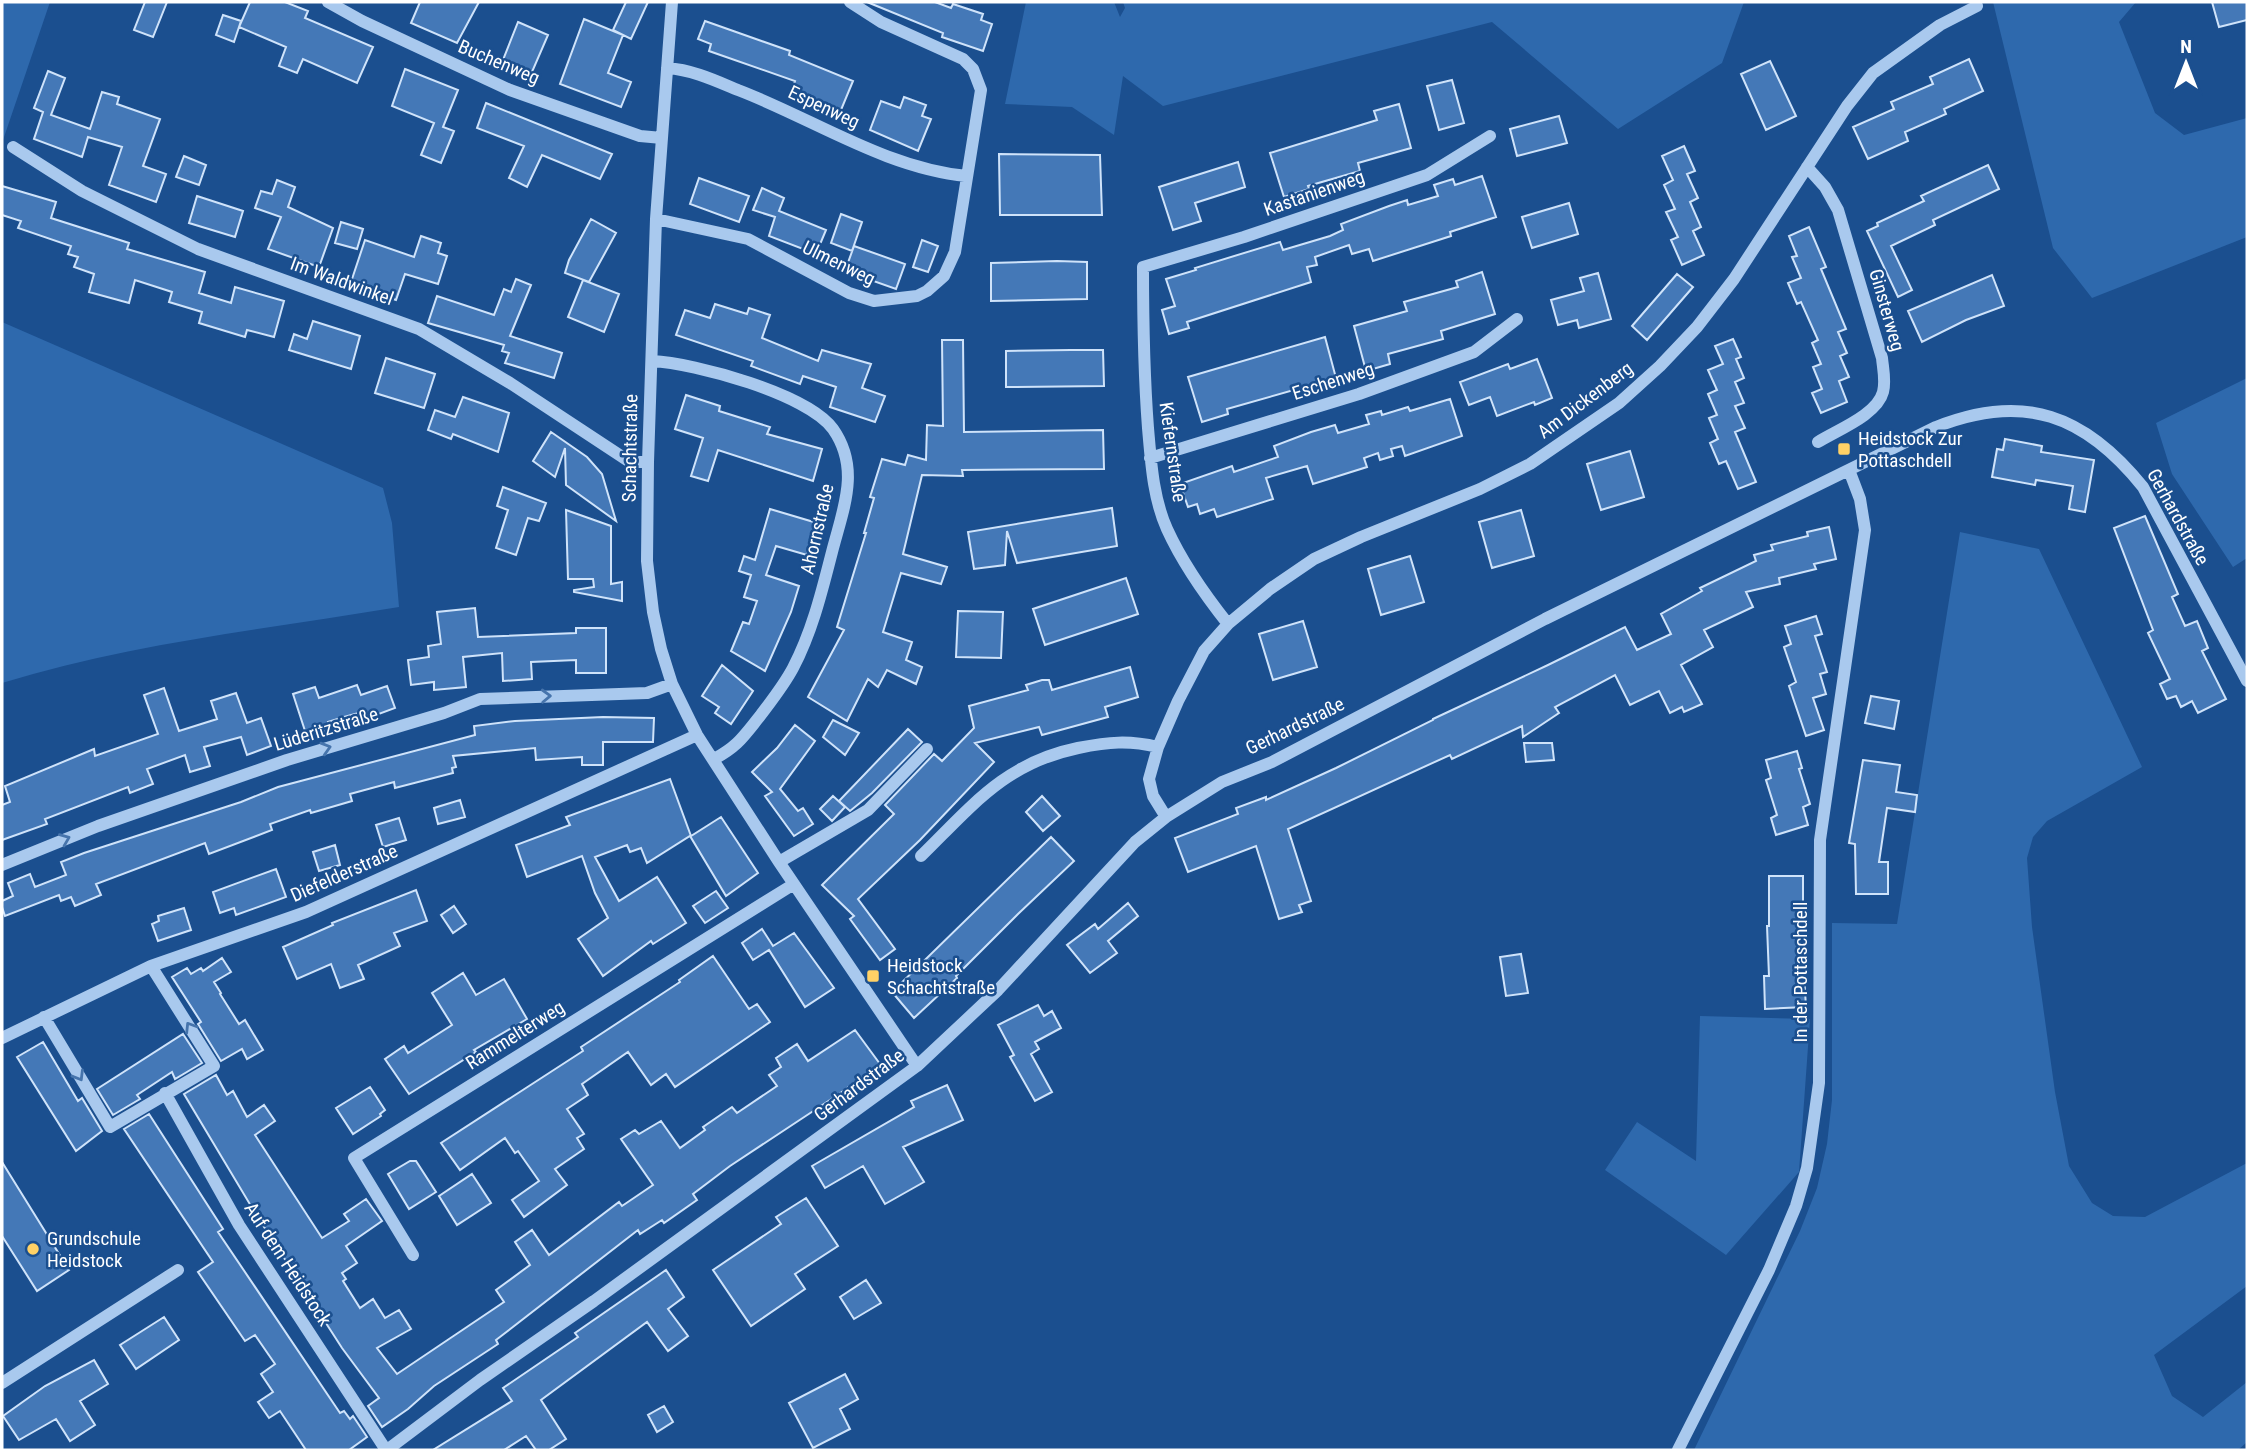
<svg xmlns="http://www.w3.org/2000/svg" width="2249" height="1452" font-family="'Roboto Condensed',sans-serif">
<style>
.green{fill:#2e69ad}
.building{fill:#4478b7;stroke:#cfe3fa;stroke-width:2}
.lines{fill:none;stroke-linecap:round;stroke-linejoin:round}
.minor{stroke:#a9c9ee;stroke-width:12}
.oneway{stroke:#4674ac}
.poi-dot{fill:#ffd166;stroke:#1b4f8f;stroke-width:2.5}
.labels{text-anchor:middle;dominant-baseline:central;stroke-width:5;stroke-linejoin:round;paint-order:stroke}
.street-label{font-size:19px;fill:#fff;stroke:#1b4f8f}
.poi-label{font-size:19px;fill:#fff;stroke:#1b4f8f;text-anchor:start}
</style>
<rect width="100%" height="100%" fill="#1b4f8f"/>
<!-- green -->
<path class="green" d="M2,2H50L2,143Z
M1026,2H1114L1120,17L1125,8L1123,2H1744L1722,63L1618,129L1492,22L1163,106L1123,76L1114,135L1072,107L1005,104Z
M1993,2H2136L2119,22L2155,113L2184,135L2247,118V237L2092,298L2053,248Z
M2,322L383,488L392,523L399,607C267,629 131,643 2,683Z
M2247,378V558L2233,567L2172,474L2156,423Z
M1960,532L2039,549L2142,767L2047,821L2033,837L2027,858L2032,927L2055,1092L2069,1166L2092,1203L2113,1216L2145,1217L2247,1163V1286L2154,1355L2172,1396L2203,1417L2247,1382V1442L2238,1450H1694L1800,1231L1817,1188L1827,1144L1832,1100V923L1897,924Z
M1700,1016L1810,1019L1799,1172L1726,1255L1605,1170L1637,1122L1696,1161Z"/>
<!-- building -->
<path class="building" d="M145,2H167L153,37L134,30Z
M250,2H285L308,11L305,18L373,47L357,83L303,59L297,73L279,66L286,47L239,27Z
M420,2H479L457,43L411,23Z
M626,2H648L631,39L613,30Z
M867,2H935L951,8L953,4L983,14L981,20L992,24L983,51L942,37L943,33Z
M2212,2H2247V20L2219,27Z
M223,15L241,21L234,42L216,35Z
M584,19L623,35L608,73L631,82L621,107L560,84Z
M705,21L790,51L789,55L853,81L841,110L791,91L795,81L709,51L711,44L698,39Z
M518,22L548,35L532,72L503,60Z
M1969,59L1983,91L1944,109L1946,114L1905,132L1908,141L1868,159L1853,127L1894,109L1891,102L1933,84L1930,77Z
M1770,61L1796,116L1766,130L1741,74Z
M405,69L458,90L443,127L454,131L441,163L421,155L434,123L392,106Z
M48,71L65,78L51,115L90,129L102,92L119,97L117,104L160,119L143,166L166,174L156,202L109,185L122,147L88,137L82,157L34,139L43,112L34,108Z
M1452,80L1464,123L1439,130L1427,86Z
M904,97L926,105L922,116L931,119L918,151L870,130L881,101L900,108Z
M486,103L612,154L600,179L542,155L527,187L509,178L524,146L477,128Z
M1399,104L1411,148L1358,163L1360,171L1308,186L1309,189L1284,197L1270,153L1377,120L1374,111Z
M1559,116L1567,143L1517,156L1510,129Z
M1684,146L1695,171L1687,174L1698,198L1690,202L1701,227L1693,231L1704,255L1682,265L1671,240L1678,237L1666,212L1675,209L1664,185L1673,180L1662,156Z
M999,154L1100,155L1102,215H1000Z
M184,156L206,165L199,185L176,177Z
M1238,162L1245,187L1195,203L1201,221L1173,230L1159,187Z
M1988,165L1999,189L1933,220L1935,225L1891,246L1912,290L1898,297L1867,231L1878,226L1877,223L1924,201L1921,196Z
M1482,176L1496,217L1450,232L1451,236L1373,261L1369,249L1352,254L1349,245L1315,257L1317,265L1307,267L1311,282L1187,322L1189,328L1169,334L1162,310L1175,306L1166,279L1196,270L1195,268L1280,242L1283,250L1330,236L1343,230L1341,224L1389,206L1407,200L1408,205L1438,196L1434,185L1453,179L1455,185Z
M699,178L749,196L739,222L690,204Z
M277,180L295,187L288,207L333,228L319,267L268,249L281,217L255,208L261,191L272,194Z
M2,186L56,202L51,218L129,243L127,249L205,272L199,293L231,303L235,287L284,301L274,337L247,330L245,337L199,323L202,312L169,302L172,292L135,280L129,303L89,292L94,274L74,267L78,257L68,254L71,246L18,228L21,221L2,215Z
M762,188L784,198L779,211L826,230L816,254L769,236L775,217L753,210Z
M197,196L243,211L235,237L189,223Z
M1569,203L1578,234L1532,248L1522,217Z
M841,214L862,222L852,251L831,243Z
M591,219L616,233L589,282L565,273L569,260Z
M341,222L363,229L357,249L335,243Z
M1809,227L1826,267L1821,269L1846,329L1838,332L1847,353L1840,356L1849,377L1839,381L1847,402L1821,413L1812,393L1822,389L1813,367L1821,364L1812,343L1818,340L1801,302L1797,304L1788,283L1801,278L1792,257L1797,256L1789,236Z
M421,236L441,243L438,253L447,256L438,284L405,274L396,300L350,285L365,240L414,257Z
M922,240L938,246L928,272L913,267Z
M854,246L905,264L896,289L845,271Z
M1057,261L1087,262V299L991,301V263Z
M1482,272L1495,314L1441,331L1443,339L1388,354L1390,364L1366,371L1354,326L1407,311L1404,302L1458,287L1456,281Z
M1598,273L1611,319L1579,328L1577,320L1558,325L1551,300L1584,291L1580,278Z
M1677,274L1693,287L1647,340L1632,326Z
M1992,275L2004,306L1966,320L1922,342L1908,311Z
M516,279L531,285L510,336L562,353L554,378L505,363L509,353L502,351L504,345L428,323L437,296L494,315L504,289L511,292Z
M583,280L619,294L604,332L568,317Z
M715,304L747,314L749,308L770,315L762,338L818,361L822,350L871,364L862,388L885,396L875,422L830,407L836,387L803,376L800,384L751,366L753,361L676,335L685,310L710,318Z
M313,321L360,336L351,369L289,350L294,334L307,339Z
M1325,337L1336,378L1227,409L1228,414L1202,422L1188,377Z
M1733,339L1741,357L1736,359L1744,378L1735,382L1744,403L1735,406L1745,428L1735,432L1756,482L1738,489L1726,461L1719,464L1710,443L1718,439L1709,418L1717,415L1708,394L1717,390L1708,370L1723,364L1715,346Z
M942,340H963L964,432L1103,430L1104,469L962,470L963,476L922,475L903,554L947,567L941,584L901,573L883,632L912,642L906,660L922,667L916,684L887,670L878,687L868,679L847,721L808,697L844,630L837,627L866,533H864L874,498L870,497L882,459L905,465L908,455L926,460L927,425L943,426Z
M1071,350H1103L1104,386L1006,387V351Z
M386,358L435,374L424,408L375,393Z
M1537,359L1552,398L1535,405L1534,402L1497,416L1490,397L1469,405L1460,382L1508,364L1510,369Z
M686,395L720,406L719,411L770,427L767,434L822,449L813,481L718,450L708,481L691,476L703,438L675,429Z
M463,397L509,413L498,452L453,434L451,439L428,430L435,410L455,417Z
M1450,399L1462,436L1405,456L1402,446L1391,449L1393,456L1380,460L1378,453L1364,458L1367,467L1313,484L1307,466L1266,478L1273,499L1217,517L1214,509L1200,514L1197,504L1188,507L1180,484L1232,466L1234,472L1278,457L1274,446L1311,432L1335,425L1338,433L1369,424L1366,415L1381,411L1382,415L1408,407L1410,411Z
M551,432L587,457L602,474L616,521L566,485L565,448L555,477L533,461Z
M2005,439L2042,446L2041,452L2094,460L2085,512L2069,509L2073,486L2036,480L2035,485L1992,477L1997,449L2003,450Z
M1630,451L1644,497L1601,510L1587,464Z
M503,487L546,503L539,521L528,518L516,555L496,548L508,510L497,506Z
M1112,508L1117,546L1017,563L1007,531L1005,565L974,569L968,532Z
M770,509L817,523L807,555L776,546L766,575L799,586L791,612L765,671L731,651L743,622L749,624L757,601L744,597L751,575L739,571L744,556L755,560Z
M566,510L611,526V584L622,582V601L574,592V590L594,587L593,579H568Z
M1521,510L1534,556L1492,568L1479,522Z
M2145,516L2178,594L2172,597L2185,626L2197,621L2208,648L2202,651L2226,699L2198,713L2192,701L2181,707L2176,696L2167,699L2160,684L2170,679L2148,633L2153,630L2114,528Z
M1829,527L1836,559L1814,564L1816,569L1779,578L1780,584L1746,592L1753,607L1704,630L1713,647L1681,665L1702,704L1684,712L1682,707L1670,713L1659,691L1630,705L1615,675L1555,707L1559,713L1523,737L1522,726L1452,759L1450,755L1288,829L1311,901L1299,905L1302,912L1279,919L1256,846L1188,872L1175,838L1238,814L1236,808L1266,797V800L1336,768L1433,720V719L1548,665L1625,627L1637,650L1671,634L1661,614L1702,591L1700,588L1756,561L1754,555L1773,550L1771,545L1808,536L1807,532Z
M1410,556L1424,602L1381,615L1368,569Z
M1126,578L1138,614L1045,645L1033,609Z
M475,608L478,637L576,633V628H606V673H576V660L531,662L532,679L503,681L502,653L463,657L466,687L434,690V682L411,685L408,660L429,657L428,646L441,644L437,612Z
M958,611L1003,612L1001,658L956,657Z
M1816,616L1822,634L1815,636L1827,672L1820,674L1826,694L1813,698L1824,730L1806,736L1789,686L1796,682L1784,647L1791,644L1785,626Z
M1303,621L1317,667L1273,680L1259,634Z
M722,665L753,691L731,724L715,713L719,707L702,696Z
M1130,667L1138,697L1105,707L1108,717L1042,735L1039,727L975,743L994,762L920,840L858,899L895,949L880,960L850,919L854,916L822,885L894,814L885,805L934,754L942,761L974,728L969,706L1028,690L1026,685L1042,680H1049L1052,690Z
M357,685L361,695L387,686L395,708L368,718L366,711L344,717L328,722L330,730L307,737L293,694L315,687L319,698Z
M164,688L179,731L217,719L211,701L236,693L247,723L261,718L271,746L247,755L241,737L204,747L210,766L190,772L185,755L147,769L153,784L130,793L128,787L45,819L47,824L2,840V805L10,802L5,786L94,749L95,756L158,734L144,695Z
M1871,696L1899,701L1894,729L1865,723Z
M603,717L654,718L653,742H603V765H582V757L536,760L535,748L453,756L456,767L452,768L453,773L395,788L394,782L350,794L352,801L311,813L310,810L270,824L272,830L209,854L205,843L96,884L101,895L75,906L71,897L61,901L59,895L5,916L2,907V901L13,896L8,883L30,874L35,887L66,875L61,862L84,853L241,802L278,787L475,735L474,726L515,721Z
M833,720L859,733L845,755L823,737Z
M795,725L815,741L780,789L798,811L803,808L813,824L794,836L765,796L772,792L752,772L777,748Z
M908,729L922,742L872,793L850,811L839,801Z
M1524,743H1552L1554,760L1526,762Z
M1797,751L1802,768L1799,769L1810,804L1803,807L1808,825L1776,835L1771,818L1777,815L1766,780L1771,778L1766,760Z
M1863,760L1900,765L1896,792L1917,795L1915,812L1887,808L1879,862H1888V894H1856L1855,844L1849,843Z
M670,779L691,836L721,817L758,873L726,896L690,836L647,863L641,848L630,852L627,845L595,857L619,901L657,877L686,923L653,944L651,941L603,976L578,939L608,918L595,893L582,856L527,877L516,845L570,825L566,817Z
M833,796L845,807L832,821L820,809Z
M1042,796L1060,816L1043,831L1026,812Z
M460,800L465,817L438,824L434,808Z
M399,818L406,840L383,847L376,825Z
M1051,837L1074,861L1018,914L956,976L957,978L914,1018L892,992Z
M335,845L340,865L319,871L313,852Z
M276,869L286,897L236,915L234,908L220,913L213,892Z
M1769,876H1803V908H1798L1801,974H1804L1806,1007L1765,1009L1764,976H1769L1767,926H1769Z
M416,890L427,921L394,933L400,946L358,965L364,979L340,988L331,964L297,979L283,947L333,925L332,923Z
M716,891L728,908L705,923L693,906Z
M1128,903L1138,916L1108,941L1117,953L1090,973L1067,945L1095,924L1098,929Z
M454,906L466,924L453,933L441,915Z
M184,908L191,930L158,941L152,924L159,921L158,916Z
M762,929L773,946L794,933L834,988L805,1007L769,950L753,960L742,943Z
M1521,954L1528,993L1506,996L1500,957Z
M713,956L749,1009L757,1004L770,1022L675,1087L666,1074L651,1085L628,1052L582,1084L588,1095L567,1109L584,1134L577,1138L584,1149L555,1169L567,1185L524,1217L512,1200L539,1181L518,1151L515,1153L505,1138L460,1170L441,1143L583,1051L581,1047L680,982L679,980Z
M222,958L231,972L214,982L221,993L220,994L239,1024L245,1020L263,1050L247,1059L242,1049L221,1061L198,1024L201,1022L172,977L187,968L191,974L201,968L203,971Z
M463,973L476,995L504,979L527,1019L474,1050L476,1052L409,1094L385,1059L404,1046L408,1053L452,1025L432,993Z
M1038,1005L1044,1016L1052,1011L1061,1028L1035,1042L1039,1049L1031,1054L1052,1092L1035,1101L1010,1057L1014,1055L998,1025Z
M855,1030L880,1064L839,1094L730,1166L693,1194L697,1200L664,1223L662,1220L640,1234L638,1230L496,1340L498,1344L434,1386L408,1409L382,1427L368,1406L379,1398L342,1348L257,1216L184,1094L216,1075L227,1095L233,1091L247,1117L264,1105L275,1121L255,1135L322,1238L349,1221L344,1214L366,1199L382,1221L346,1246L357,1263L342,1273L346,1279L343,1281L360,1308L373,1299L385,1318L399,1310L411,1329L377,1348L397,1374L504,1302L496,1290L530,1265L515,1242L532,1230L549,1255L619,1202L622,1206L653,1185L621,1139L635,1130L639,1134L661,1121L680,1148L705,1130L703,1127L732,1107L737,1113L777,1086L769,1075L781,1067L776,1058L797,1044L808,1061Z
M183,1034L202,1063L175,1079L172,1072L137,1095L140,1099L113,1115L97,1089Z
M43,1042L78,1101L82,1098L102,1131L76,1151L17,1057Z
M947,1085L963,1120L903,1147L924,1182L885,1204L863,1166L825,1188L812,1166L914,1107L911,1101Z
M370,1087L385,1110L380,1114L381,1116L353,1134L336,1108Z
M149,1114L223,1229L218,1232L340,1413L344,1411L350,1419L353,1416L367,1437L349,1450H306L280,1411L269,1418L258,1402L273,1392L261,1374L275,1364L255,1335L245,1341L198,1272L213,1262L124,1129Z
M410,1161H416L436,1192L409,1209L388,1174Z
M2,1162L69,1270L37,1291L2,1236Z
M472,1174L491,1203L457,1225L439,1196Z
M806,1198L838,1246L795,1274L805,1289L751,1326L713,1270L781,1224L776,1217Z
M666,1270L684,1297L668,1309L688,1336L668,1351L647,1322L541,1400L566,1439L549,1450H536L526,1436L504,1450H433L512,1401L503,1388L578,1337L575,1333Z
M866,1280L881,1303L854,1319L840,1297Z
M164,1317L179,1340L136,1369L120,1345Z
M94,1360L108,1384L80,1401L95,1425L70,1441L56,1419L19,1440L3,1416L45,1386Z
M845,1374L858,1399L840,1409L850,1429L813,1448L789,1403Z
M664,1406L673,1422L657,1432L648,1415Z"/>
<g class="lines">
<!-- minor -->
<path class="minor" d="M328,2L362,21L510,90L640,136L662,138
M672,2L656,219L648,462L647,561L653,612L661,649L672,684L697,735L779,862L917,1066
M667,68C693,70 714,80 738,90C814,119 885,168 967,176
M13,147L82,191L198,249L419,329L510,383L630,462H648
M1807,167L1825,187L1838,210L1882,358C1883,369 1886,381 1883,392C1877,415 1837,430 1818,442
M656,219L748,239L849,293L874,301L917,296L927,291L944,276L955,252L981,90L973,69L963,59L881,22L850,2
M652,361C695,363 808,394 833,429C861,469 843,509 832,552C822,591 812,632 793,668C784,685 772,700 760,716C743,737 738,746 714,759
M1150,458L1359,394L1474,352L1517,319
M1228,624C1205,595 1182,562 1167,529C1153,498 1151,462 1148,428C1144,375 1143,321 1143,267L1244,237L1427,175L1490,136
M1166,817L1153,796L1149,779L1158,747L1178,701L1204,651L1228,624L1270,589L1314,559L1361,537L1480,489L1530,464L1619,403L1660,366L1697,327L1734,279L1847,106L1873,73L1940,25L1977,6
M921,856C972,806 1005,763 1078,748C1109,742 1128,740 1158,747
M779,862L868,810L927,749
M2,865L98,826L287,760L444,713L480,699L647,693L672,684
M44,1017L110,1127L214,1066L151,966
M2,1038L151,966L306,912L697,735
M165,1093L239,1225L386,1450
M413,1255L354,1158L794,884
M2,1383L178,1270
M387,1450L480,1380L594,1301L917,1066L998,990L1135,842L1166,817L1222,782L1272,762L1545,619L1936,427C2024,392 2085,415 2143,487L2247,681
M1678,1450L1769,1270L1796,1206L1807,1168L1819,1083L1820,840L1865,530L1860,499L1849,470"/>
</g>
<!-- one-way arrows -->
<defs><path id="oneway-chevron" d="M-2-3.5L2.5 0L-2 3.5" fill="none" stroke-width="1.6" stroke-linecap="round" stroke-linejoin="round" transform="scale(1.75)"/></defs>
<g class="oneway">
<use href="#oneway-chevron" transform="translate(546 696) rotate(-2)"/>
<use href="#oneway-chevron" transform="translate(326 748) rotate(-17)"/>
<use href="#oneway-chevron" transform="translate(65 839) rotate(-22)"/>
<use href="#oneway-chevron" transform="translate(190 1027) rotate(-122)"/>
<use href="#oneway-chevron" transform="translate(79 1076) rotate(59)"/>
</g>
<!-- markers -->
<g class="poi-dot">
<rect x="1837" y="442" width="14" height="14" rx="3.5"/>
<rect x="866" y="969" width="14" height="14" rx="3.5"/>
<circle cx="33" cy="1249" r="7"/>
</g>
<g class="labels">
<!-- street labels -->
<g class="street-label">
<text transform="translate(499 62) rotate(23)">Buchenweg</text>
<text transform="translate(824 107) rotate(25)">Espenweg</text>
<text transform="translate(1314 193) rotate(-19)">Kastanienweg</text>
<text transform="translate(839 263) rotate(26)">Ulmenweg</text>
<text transform="translate(342 281) rotate(20)">Im Waldwinkel</text>
<text transform="translate(1887 310) rotate(74)">Ginsterweg</text>
<text transform="translate(1333 381) rotate(-18)">Eschenweg</text>
<text transform="translate(1585 400) rotate(-37)">Am Dickenberg</text>
<text transform="translate(630 448) rotate(-89)">Schachtstraße</text>
<text transform="translate(1173 452) rotate(82)">Kiefernstraße</text>
<text transform="translate(2178 517) rotate(61)">Gerhardstraße</text>
<text transform="translate(817 529) rotate(-77)">Ahornstraße</text>
<text transform="translate(1295 726) rotate(-26)">Gerhardstraße</text>
<text transform="translate(326 729) rotate(-17)">Lüderitzstraße</text>
<text transform="translate(344 873) rotate(-24)">Diefelderstraße</text>
<text transform="translate(1800 972) rotate(-90)">In der Pottaschdell</text>
<text transform="translate(515 1035) rotate(-32)">Rammelterweg</text>
<text transform="translate(859 1085) rotate(-37)">Gerhardstraße</text>
<text transform="translate(288 1264) rotate(57)">Auf dem Heidstock</text>
</g>
<!-- poi labels -->
<g class="poi-label">
<text x="1858" y="438">Heidstock Zur<tspan x="1858" dy="22">Pottaschdell</tspan></text>
<text x="887" y="965">Heidstock<tspan x="887" dy="22">Schachtstraße</tspan></text>
<text x="47" y="1238">Grundschule<tspan x="47" dy="22">Heidstock</tspan></text>
</g>
</g>
<!-- border -->
<rect width="2249" height="1452" fill="none" stroke="#ffffff" stroke-width="7"/>
<!-- north arrow -->
<g transform="translate(2186 63)" stroke="#1b4f8f" stroke-width="5" paint-order="stroke">
<path d="M0-5L12 26L0 18L-12 26Z" fill="#ffffff"/>
<text y="-10" font-size="19" font-weight="bold" text-anchor="middle" fill="#ffffff">N</text>
</g>
</svg>
